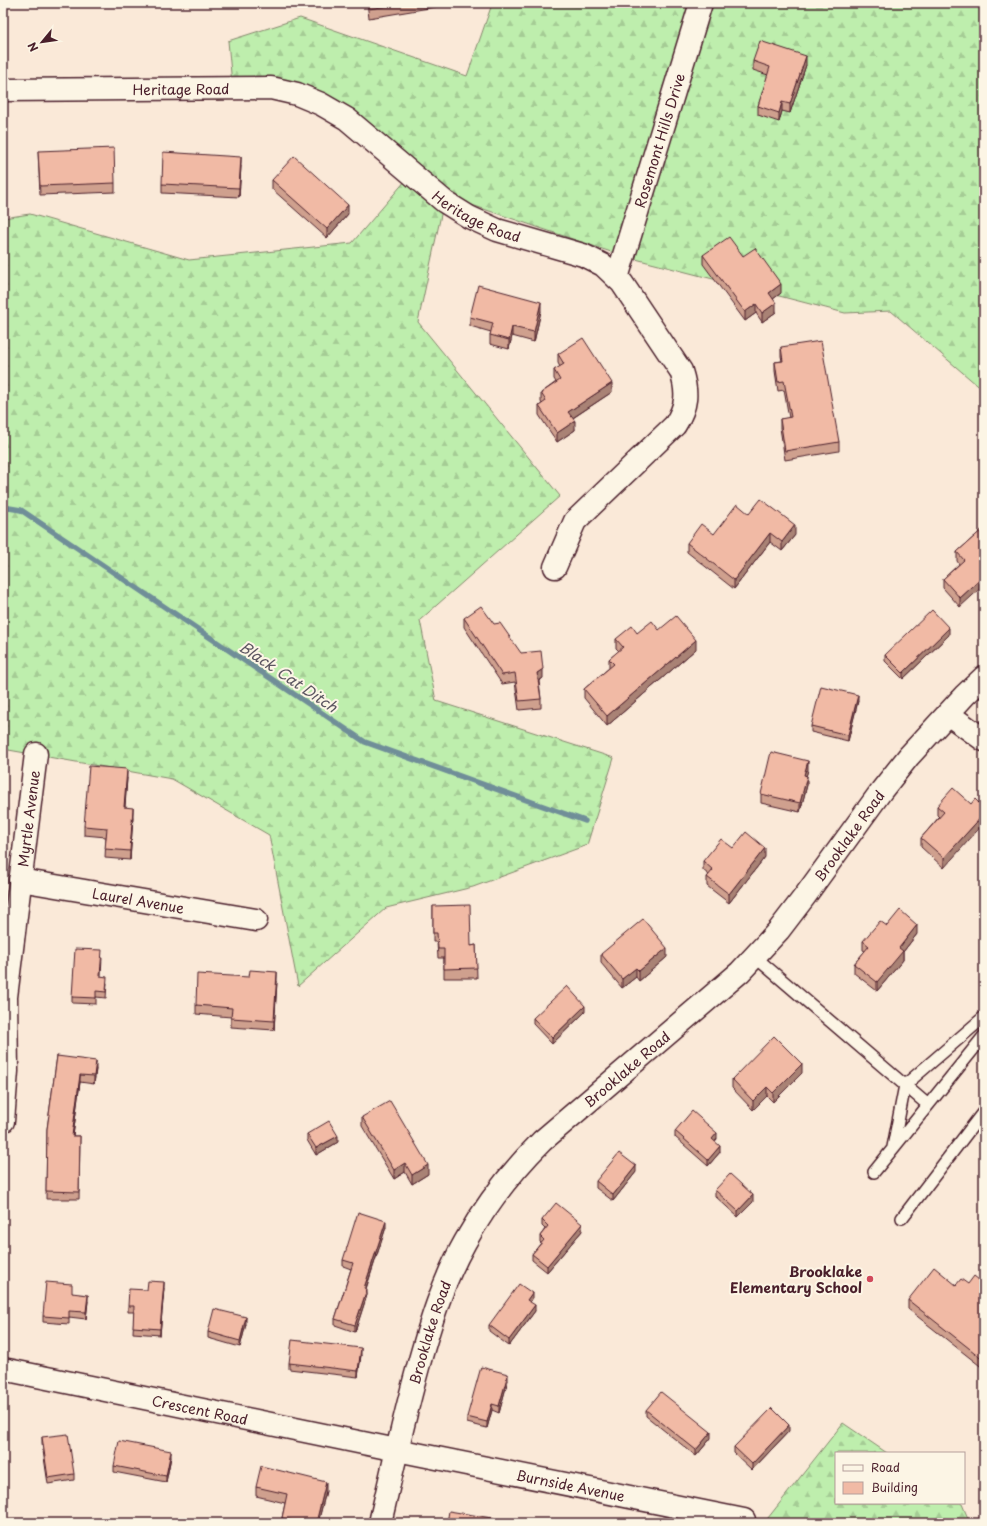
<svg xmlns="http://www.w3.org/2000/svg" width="987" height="1526" font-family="'Playpen Sans',sans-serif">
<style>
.forest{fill:url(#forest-firs);stroke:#84866c}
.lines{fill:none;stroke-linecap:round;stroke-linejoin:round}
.stream{stroke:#6f8e98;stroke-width:5.5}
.service-casing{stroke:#4a1f2b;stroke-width:14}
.minor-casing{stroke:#4a1f2b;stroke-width:25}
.tertiary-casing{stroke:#4a1f2b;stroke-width:25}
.service{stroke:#fcf5e5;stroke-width:11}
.minor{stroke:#fcf5e5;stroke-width:22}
.tertiary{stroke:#fcf5e5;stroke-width:22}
.wall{fill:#cfa08e;stroke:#4a1f2b}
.shaded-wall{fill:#a98274;stroke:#4a1f2b}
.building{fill:#f1baa5;stroke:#4a1f2b}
.poi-dot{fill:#d1495b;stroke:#fcf5e5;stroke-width:1.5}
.labels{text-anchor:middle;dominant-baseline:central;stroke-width:4;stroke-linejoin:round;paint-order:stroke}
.street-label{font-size:14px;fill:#4a1f2b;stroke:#fcf5e5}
.poi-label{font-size:14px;font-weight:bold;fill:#4a1f2b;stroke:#fcf5e5;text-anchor:end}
.water-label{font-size:15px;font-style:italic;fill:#5c5661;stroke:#fcf5e5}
</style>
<defs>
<pattern id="forest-firs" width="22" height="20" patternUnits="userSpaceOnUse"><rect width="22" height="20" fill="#beeead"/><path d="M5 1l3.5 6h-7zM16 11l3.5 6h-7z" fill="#a5cc95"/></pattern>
</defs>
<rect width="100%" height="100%" fill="#fae9d8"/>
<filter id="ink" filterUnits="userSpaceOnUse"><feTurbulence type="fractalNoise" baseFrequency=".025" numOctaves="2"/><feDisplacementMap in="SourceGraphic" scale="8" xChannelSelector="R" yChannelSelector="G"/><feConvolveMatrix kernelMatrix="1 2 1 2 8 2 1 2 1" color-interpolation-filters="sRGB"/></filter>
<g filter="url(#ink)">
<!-- forest -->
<path class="forest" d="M501,3H984V391L891,311L845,313L620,255L445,196L418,322L560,496L420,620L436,701L614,758L587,845L473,887L386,908L298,986L269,835L172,779L3,749V218L30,214L189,260L352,243L412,173L314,99L232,84L228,41L300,18L467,76L491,7Z
M843,1423L887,1453H836V1503H960L962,1504L970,1523H764Z
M679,1511L720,1523H673Z"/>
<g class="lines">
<!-- stream -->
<path class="stream" d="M3,507L21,510L365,742L585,821"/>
<defs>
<path id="service" d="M754,956L928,1105
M893,1147L905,1085L984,1017
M874,1172L984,1036
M902,1218L984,1111"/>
<g id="minor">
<path id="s1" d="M3,90L271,88L297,94L321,104L347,119L445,202L469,217L497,230L583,255L603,265L622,283L681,371C688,393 687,406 675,425L575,521L555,567"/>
<path id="s2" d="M617,278L701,3"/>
<path d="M948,714L984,740"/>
<path id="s3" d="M20,880L256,920"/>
<path id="s4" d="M3,1121L7,1071L6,997L36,754"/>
<path id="s5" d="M397,1450L744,1520"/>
</g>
<g id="tertiary">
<path id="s6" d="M3,1369L397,1450"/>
<path id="s7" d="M380,1523C392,1471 404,1418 418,1367C430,1324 443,1281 465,1242C486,1204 512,1171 542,1141L740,972L779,930L805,896L882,790L909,756L965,695L984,677"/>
</g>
</defs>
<!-- service casing -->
<use href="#service" class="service-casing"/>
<!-- minor casing -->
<use href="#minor" class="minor-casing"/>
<!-- tertiary casing -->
<use href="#tertiary" class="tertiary-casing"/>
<!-- service -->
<use href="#service" class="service"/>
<!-- minor -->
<use href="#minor" class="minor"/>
<!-- tertiary -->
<use href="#tertiary" class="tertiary"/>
</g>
<!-- wall -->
<path class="wall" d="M367,3H447V5L369,18Z
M753,61L806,65L790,113L782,111L779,122L758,115V106L768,75L753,70Z
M38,151L115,183V192L40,195Z
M241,166L239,197L162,193V184Z
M272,180L348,214L327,238L272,189Z
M703,255L743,256L781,293L773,299L776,312L762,322L756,313L745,321L703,264Z
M541,311L534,342L512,336L509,349L490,344V335L491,332L470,326V317Z
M781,347L839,442V451L785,460L780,428V419L789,418L784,390L778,391L775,371V362L782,361L781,356Z
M558,354L612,392L573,418L575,430L557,442L539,415V406L542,404L541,402V393L556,382L554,379V370L560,367L558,363Z
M749,514L795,535L782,551L770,542L734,589L687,552V543L714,534Z
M984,528L960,607L943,588V579L959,564L957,561V552Z
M464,618L494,624L543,678L539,681L541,699V708L519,710L515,682L502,684L464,627Z
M659,630L696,649L607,726L584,698V689L609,668V659L619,651L616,648V639L637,633Z
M949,635L903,679L885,661V655Z
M858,701L848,741L811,732V726Z
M808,770L806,776L807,785L800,812L761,803V794Z
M127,778L125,807L133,817L130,860L105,858L106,837L84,835V826Z
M971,804L944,868L921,847V838L939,817L937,815V806Z
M733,848L765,857L729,903L707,886V877L709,875L703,870V861Z
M433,906L471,946L476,945L477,978H444V958H438L437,942H433Z
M887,926L917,934L903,952V960L877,991L854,973V964L865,951L863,950V941Z
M601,954L667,957L639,981L636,977L622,988L601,963Z
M102,957L101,976L107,983L106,998L96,997V1004L72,1003V997Z
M277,981L274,1030L231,1027V1017L196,1014V1005Z
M585,1012L552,1044L533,1024V1018Z
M57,1056L96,1069L94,1084L80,1082L73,1136H80L79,1199H46L47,1129Z
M802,1073L773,1102L767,1096L753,1110L732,1088V1079Z
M362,1117L428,1174L412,1184L405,1172L394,1179L362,1126Z
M675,1131L717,1139L715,1141L720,1152L708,1166L675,1137Z
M307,1134L338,1142L316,1155L307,1140Z
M984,1163V1179L981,1176V1167Z
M636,1172L613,1201L596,1188V1181Z
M715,1190L753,1202L738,1217L715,1196Z
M542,1220L582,1231L547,1272L532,1260V1254L541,1243L540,1242V1236L545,1229L542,1226Z
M386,1227L366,1289L367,1295L355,1332L335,1325V1319L351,1269L343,1266V1260Z
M984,1283V1369L908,1309V1300L956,1285L984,1284Z
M164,1288L160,1335L133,1333L134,1312H128V1306L147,1290Z
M72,1293L88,1301L86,1319L69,1317V1324L43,1322V1316Z
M532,1299L530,1302L535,1311L509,1346L489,1331V1325Z
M246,1324L240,1347L208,1338V1332Z
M361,1355L358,1377L289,1369V1363Z
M508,1380L499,1413L492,1410L487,1428L467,1423V1417Z
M646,1410L711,1438L696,1456L646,1416Z
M789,1431L752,1470L734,1453V1447Z
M42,1437L74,1474V1480L48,1484L42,1444Z
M171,1457L166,1482L114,1472V1466Z
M256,1487L326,1491L318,1523H282V1518L285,1503L256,1496Z"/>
<!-- shaded-wall -->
<path class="shaded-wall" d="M806,56V65L790,113V104Z
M782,102V111L779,122V113Z
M241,157V166L239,197V188Z
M348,205V214L327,238V229Z
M781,284V293L769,302V293Z
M541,302V311L534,342V332Z
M776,303V312L762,322V313Z
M756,304V313L745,321V312Z
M512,327V336L509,349V340Z
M612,383V392L568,421V412Z
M575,421V430L557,442V433Z
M795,525V535L782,551V542Z
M770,533V542L734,589V580Z
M984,576V585L960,607V598Z
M949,628V635L903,679V673Z
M696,640V649L607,726V716Z
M543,669V678L537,682V673Z
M858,695V701L848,741V735Z
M808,761V770L804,784V775Z
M127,769V778L124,816V807Z
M807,776V785L800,812V803Z
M133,808V817L130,860V851Z
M984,814V823L944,868V858Z
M765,848V857L729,903V894Z
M917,925V934L903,952V960L877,991V982L899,948Z
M667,948V957L639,981V971Z
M636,968V977L622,988V979Z
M277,972V981L274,1030V1021Z
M585,1006V1012L552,1044V1038Z
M96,1061V1069L94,1084V1076Z
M802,1064V1073L773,1102V1093Z
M80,1075V1082L72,1143V1136Z
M767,1087V1096L753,1110V1101Z
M717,1133V1139L712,1145V1139Z
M338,1136V1142L316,1155V1148Z
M720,1146V1152L708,1166V1160Z
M405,1163V1172L394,1179V1170Z
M428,1165V1174L412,1184V1175Z
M636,1166V1172L613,1201V1195Z
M753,1195V1202L738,1217V1211Z
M386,1221V1227L364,1294V1288Z
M582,1224V1231L547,1272V1266Z
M164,1282V1288L160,1335V1329Z
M367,1289V1295L355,1332V1325Z
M532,1293V1299L527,1306V1300Z
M88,1295V1301L86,1319V1312Z
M535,1305V1311L509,1346V1340Z
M246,1317V1324L240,1347V1341Z
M361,1348V1355L358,1377V1371Z
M508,1374V1380L499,1413V1406Z
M492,1404V1410L487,1428V1422Z
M789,1425V1431L752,1470V1464Z
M711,1432V1438L696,1456V1450Z
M171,1451V1457L166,1482V1476Z
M326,1482V1491L318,1523H316Z"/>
<!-- building -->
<path class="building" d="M368,3H407L369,9Z
M760,41L806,56L790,104L782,102L779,113L758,106L770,67L753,61Z
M114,148L115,183L40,186L38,151Z
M163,152L241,157L239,188L162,184Z
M294,156L348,205L327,229L272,180Z
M729,237L743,256L755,248L781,284L769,293L776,303L762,313L756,304L745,312L703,255Z
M478,285L541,302L534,332L512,327L509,340L490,335L493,323L470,317Z
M583,338L612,383L568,412L575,421L557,433L539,406L546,401L541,393L560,380L554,370L564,364L558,354Z
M821,341L839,442L785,451L780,419L791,417L784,381L778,382L775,362L783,361L781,347Z
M761,499L795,525L782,542L770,533L734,580L687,543L701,524L714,534L737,504L749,514Z
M984,528V576L960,598L943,579L964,560L957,552Z
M481,606L494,624L500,623L521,653L541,651L543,669L537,673L541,699L519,701L515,673L502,675L464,618Z
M932,610L949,628L903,673L885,655Z
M676,616L696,640L607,716L584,689L614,664L609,659L623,647L616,639L632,626L637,633L652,621L659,630Z
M821,686L858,695L848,735L811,726Z
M771,752L808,761L804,775L807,776L800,803L761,794Z
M89,766L127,769L124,807L133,808L130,851L105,849L107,828L84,826Z
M953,788L971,804L975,799L984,808V814L944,858L921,838L944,812L937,806Z
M746,832L765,848L729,894L707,877L713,870L703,861L721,839L733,848Z
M470,905L471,946L476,945L477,968L444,969V949H438L437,933H433V906Z
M900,910L917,925L899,948L903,951L877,982L854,964L869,946L863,941L880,921L887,926Z
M643,919L667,948L639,971L636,968L622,979L601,954Z
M75,949L102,950L100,976L107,977L106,992L96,991V998L72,997Z
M250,970L277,972L274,1021L231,1018L232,1008L196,1005L197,974L249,977Z
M567,986L585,1006L552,1038L533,1018Z
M774,1036L802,1064L773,1093L767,1087L753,1101L732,1079Z
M57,1056L96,1061L94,1076L80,1075L72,1136H80L79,1192L46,1191L47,1129Z
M390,1101L428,1165L412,1175L405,1163L394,1170L362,1117Z
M692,1111L717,1133L712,1139L720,1146L708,1160L675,1131Z
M329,1121L338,1136L316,1148L307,1134Z
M619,1153L636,1166L613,1195L596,1181Z
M984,1163V1170L981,1167Z
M730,1174L753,1195L738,1211L715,1190Z
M556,1203L582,1224L547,1266L532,1254L544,1240L540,1236L548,1226L542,1220Z
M358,1212L386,1221L364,1288L367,1289L355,1325L335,1319L353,1263L343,1260Z
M934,1267L956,1285L961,1279L968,1284L974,1276L984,1284V1283V1360L908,1300Z
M148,1281L164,1282L160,1329L133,1327L134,1306H128L129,1289L147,1290Z
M46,1282L72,1284V1293L88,1295L86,1312L69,1311V1318L43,1316Z
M519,1284L532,1293L527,1300L535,1305L509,1340L489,1325Z
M214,1309L246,1317L240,1341L208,1332Z
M292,1340L361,1348L358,1371L289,1363Z
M481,1367L508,1374L499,1406L492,1404L487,1422L467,1417Z
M661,1392L711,1432L696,1450L646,1410Z
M772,1408L789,1425L752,1464L734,1447Z
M68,1434L74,1474L48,1478L42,1437Z
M119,1441L171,1451L166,1476L114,1466Z
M261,1466L326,1482L316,1523H302L282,1518L287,1494L256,1487Z
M449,1511L504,1520L503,1523H447Z"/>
</g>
<!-- markers -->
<circle class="poi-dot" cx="870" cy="1279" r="4"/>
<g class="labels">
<!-- street labels -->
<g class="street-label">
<text stroke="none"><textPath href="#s1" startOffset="178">Heritage Road</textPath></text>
<text stroke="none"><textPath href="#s2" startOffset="144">Rosemont Hills Drive</textPath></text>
<text stroke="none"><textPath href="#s1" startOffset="514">Heritage Road</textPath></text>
<text stroke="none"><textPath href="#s4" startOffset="304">Myrtle Avenue</textPath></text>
<text stroke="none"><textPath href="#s7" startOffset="857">Brooklake Road</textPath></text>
<text stroke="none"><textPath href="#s3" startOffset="120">Laurel Avenue</textPath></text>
<text stroke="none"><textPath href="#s7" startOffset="533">Brooklake Road</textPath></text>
<text stroke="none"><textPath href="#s7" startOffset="197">Brooklake Road</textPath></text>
<text stroke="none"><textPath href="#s6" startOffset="201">Crescent Road</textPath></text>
<text stroke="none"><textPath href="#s5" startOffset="177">Burnside Avenue</textPath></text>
</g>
<!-- poi labels -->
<g class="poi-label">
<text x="862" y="1271">Brooklake<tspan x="862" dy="16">Elementary School</tspan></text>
</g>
<!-- water labels -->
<g class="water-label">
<text transform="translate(289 676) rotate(34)">Black Cat Ditch</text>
</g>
</g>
<!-- margin -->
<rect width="987" height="1526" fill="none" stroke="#fcf5e5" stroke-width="16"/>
<rect x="8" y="8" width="971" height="1510" fill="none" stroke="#4a1f2b" stroke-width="1.5" filter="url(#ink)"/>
<!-- legend -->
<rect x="835" y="1452" width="130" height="52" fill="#fcf5e5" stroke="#b59f9b"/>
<rect x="843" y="1465" width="20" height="6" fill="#fcf5e5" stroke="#b59f9b"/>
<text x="871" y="1472" font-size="12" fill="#4a1f2b">Road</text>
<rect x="843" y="1482" width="20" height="12" fill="#f1baa5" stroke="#b59f9b"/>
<text x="871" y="1492" font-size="12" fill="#4a1f2b">Building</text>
<!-- north arrow -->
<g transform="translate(42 42) rotate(241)" stroke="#fcf5e5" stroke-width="3" paint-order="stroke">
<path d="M0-3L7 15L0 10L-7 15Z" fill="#4a1f2b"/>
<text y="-6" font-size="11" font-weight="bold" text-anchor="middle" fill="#4a1f2b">N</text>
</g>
</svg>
